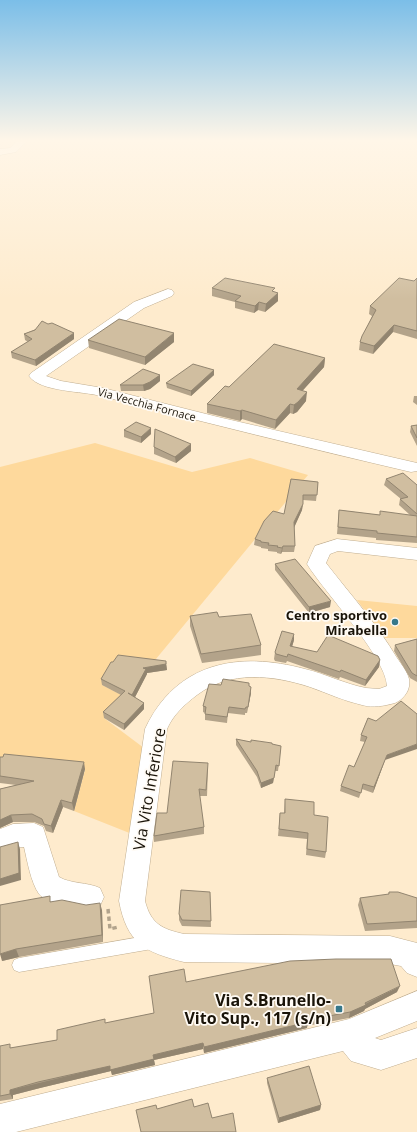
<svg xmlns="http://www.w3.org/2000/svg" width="417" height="1132" font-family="'Open Sans',sans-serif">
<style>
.green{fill:#fed99c}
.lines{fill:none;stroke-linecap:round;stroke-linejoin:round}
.service-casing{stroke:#c0ae91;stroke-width:1}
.minor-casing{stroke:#c0ae91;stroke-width:1}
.path{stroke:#b2a38c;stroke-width:3.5;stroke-dasharray:4.5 3;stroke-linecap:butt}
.service{fill:#fff;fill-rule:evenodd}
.minor{fill:#fff;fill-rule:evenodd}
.wall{fill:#b3a38a}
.shaded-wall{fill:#928570}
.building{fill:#d0bea0;stroke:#928570}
.poi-dot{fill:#37788b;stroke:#fffbf5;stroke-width:1.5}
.labels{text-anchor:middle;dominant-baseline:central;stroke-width:3.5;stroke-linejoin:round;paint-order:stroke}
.far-street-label{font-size:11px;fill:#191308;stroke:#fffbf5}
.poi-label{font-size:13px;font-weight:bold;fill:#191308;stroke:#fffbf5;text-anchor:end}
.near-street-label{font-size:16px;fill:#191308;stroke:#fffbf5}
.near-poi-label{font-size:16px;font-weight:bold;fill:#191308;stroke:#fffbf5;text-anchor:end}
</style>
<rect width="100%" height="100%" fill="#feebcd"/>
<!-- green -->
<path class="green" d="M95,443L192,472L250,458L308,475L151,665L102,685L126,697L104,718L144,748L132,834L74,811L85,770L0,765V467Z
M357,600L417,606V638H385Z"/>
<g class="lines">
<defs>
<path id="service" d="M152,935L157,937L159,942L157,947L152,949L19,972L14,970L12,965L14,960L19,958Z"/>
<path id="minor" d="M18,140H28L16,152L0,155V149L10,148Z
M168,289L172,290L174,293L172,296L144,308L46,376L61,381L103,388L218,417L417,463V471L411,472C307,448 204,422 101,396C83,391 40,392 29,376L31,373L134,302Z
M337,539L417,548V560L338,551L330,554L326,563C350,594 377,624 397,658C401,664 407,671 409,679C411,690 404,699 395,703C384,706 373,708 362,705C344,701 327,693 310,687C273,675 230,670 197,695C185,704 173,715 167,729L145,901C151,924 162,929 184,934L390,936L417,943V977L407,973L401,966L390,964L184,962C144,952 127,943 119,901L145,729C176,662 239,651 305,669C326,674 345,684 366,688L379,689L387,686C386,657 324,592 307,564L315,546Z
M34,823L43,827L59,877C71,884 87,882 100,888L104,897L100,906C98,907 95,909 92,910C81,912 46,903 39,894C31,883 27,860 24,847L13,848L0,853V829L13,824Z
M417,991V1021L375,1038L381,1040L417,1028V1058L381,1070L351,1061L343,1051L16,1132H0V1104L349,1019Z"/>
</defs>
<!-- service casing -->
<use href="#service" class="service-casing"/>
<!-- minor casing -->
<use href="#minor" class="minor-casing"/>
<!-- path -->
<path class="path" d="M108,909L110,929L118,927"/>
<!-- service -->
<use href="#service" class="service"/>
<!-- minor -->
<use href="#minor" class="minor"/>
</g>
<!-- wall -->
<path class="wall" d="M417,278V339L393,332L373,354L359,350L360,342L372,316L369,314L370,306L414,281Z
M212,288L275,292L278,293V301L265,312L258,310L254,313L235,308V302L212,296Z
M48,324L74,339L36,366L12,358L11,352L28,342L25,340L24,334Z
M88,340L174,342L145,365L89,348Z
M325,358L324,367L302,391L306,401L297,412L293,414L290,413L275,429L242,419L240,421L207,413V404L229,387Z
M214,370V375L191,396L167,388L166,383Z
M160,381L150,389L144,391H121L120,385Z
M414,396H417V405L413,402Z
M417,425V446L410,432L411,426Z
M124,430L151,434L141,443L124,437Z
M191,444V451L176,463L154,454V447Z
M291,479L318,482L316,501L303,500L302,510L294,527L295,546L294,552H282L281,554L277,553V552L268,551V549L261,548V547L254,545L255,539L284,514Z
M386,479L417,485V543L376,540V538L337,534L339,510L379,515H410L399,505L400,499H401L384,485Z
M275,564L330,607L309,613L275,570Z
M190,616L219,617L261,645V655L202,663L190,626Z
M417,639V682L410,678L394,651L395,645Z
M294,640L292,647L317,652L380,660L379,667L365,686L340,677L339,679L287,661L286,663L275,661L274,659L275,652Z
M166,661L167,670L147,673V674L135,697L144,709L124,730L104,718L103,712L121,695L102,685L101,679L113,662Z
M221,685L249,686L251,693L247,713H245V715L228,713L227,723L205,720V713L203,712V706Z
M368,718L385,760L373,793L362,789L359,798L340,791L341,786L354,767L365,742L360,741L361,735Z
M236,739L251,742L281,746L278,771H275L273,783L261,788L257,777L236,745Z
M0,757L85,769L74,811L63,807L53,833L46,831L44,826L34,822H13L0,828V789L16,785L0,783Z
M208,769L207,796H199L204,827V834L154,842V836L167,813Z
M285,799L314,815L326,852L325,858L306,855L307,839L278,836L280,813H284Z
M210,892L211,927L182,926L179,920V914Z
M389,892L417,898V928L365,931L358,905L360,898L388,895Z
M51,902L102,910L103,942L19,957L2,961Z
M186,982L397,992L365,1009L364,1011L349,1018L307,1026V1028L204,1053L203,1049L154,1060L155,1065L112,1075L111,1071L40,1088L13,1095V1099L0,1101V1046L12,1048L57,1040L106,1023L154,1013Z
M267,1078L321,1105L320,1110L278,1123L267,1083Z"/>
<!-- shaded-wall -->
<path class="shaded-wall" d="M278,293V301L265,312L266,304Z
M259,302L258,310L254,313L255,306Z
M394,325L393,332L373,354L374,346Z
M74,333V339L36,366L35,360Z
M174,333V342L145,365V357Z
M325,358L324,367L296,398L297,389Z
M214,370V375L191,396V391Z
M160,375V381L150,389L144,391L143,385Z
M307,392L306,401L297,412L293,414L294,405Z
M290,404V413L275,429L276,420Z
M242,410V419L240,421V411Z
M151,428V434L141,443V437Z
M191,444V451L176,463L175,457Z
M303,504L302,510L294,528V522Z
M283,546L282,552L281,554L282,548Z
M331,601L330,607L309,613V607Z
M294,634V640L290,653V646Z
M380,660L379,667L365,686L366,680Z
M166,664L167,670L147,673V674L133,701L132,695L143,668Z
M251,687V693L247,713L248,707Z
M144,703V709L124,730V724Z
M417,744V749L385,760L373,793L374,787L387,755Z
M84,762L85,769L74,811L72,803Z
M276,765L273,783L261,788V783Z
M61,800L63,807L53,833L51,826Z
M11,815L13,822L0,828V820Z
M18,842L20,849L21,880L0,886V879Z
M100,903L102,910L103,942L102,935Z
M16,949L19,957L2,961L0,954Z
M400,986L397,992L365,1009L364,1011L349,1018L350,1012Z
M308,1022L307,1028L204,1053V1047Z
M203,1043V1049L154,1060L155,1065L112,1075L111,1071L40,1088L13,1095V1099L10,1094V1090Z
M321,1105L320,1110L278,1123L279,1118Z"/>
<!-- building -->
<path class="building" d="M225,278L275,288L272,291L278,293L266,304L259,302L255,306L235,301L241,296L212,288Z
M399,278L414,281L417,278V331L394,325L374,346L360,342L362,336L376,310L370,306Z
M119,319L174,333L145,357L88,340Z
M42,321L48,324L52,323L74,333L35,360L11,352L32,339L24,334L35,330Z
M274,344L325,358L297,389L307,392L298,402L294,405L290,404L276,420L242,410L240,411L207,404L225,386L229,387Z
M193,364L214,370L191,391L166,383Z
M143,369L160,375L150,382L143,385H120Z
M136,422L151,428L141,437L124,430Z
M417,425V438L411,426Z
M155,429L191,444L175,457L154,447Z
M403,473L417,485V514L400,499L408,497L386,479Z
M291,479L318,482L317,495H303V504L294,522L295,546H283L282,548L277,547L278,546L268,545L269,543L261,542V541L255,539L264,521L273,511L284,514Z
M339,510L380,515V511L417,516V537L377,533V531L338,527Z
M295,559L331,601L309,607L275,564Z
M217,612L219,617L251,614L261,645L201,654L190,616Z
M282,631L294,634L290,646L317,652L328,635L378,656L380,660L366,680L341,670L340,672L288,654L287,657L276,654L275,652Z
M417,639V676L412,673L395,645Z
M118,655L166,661V664L143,668L146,669L132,695L128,693L144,703L124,724L103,712L125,691L101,679L111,662H113Z
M223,679L249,683V686L251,687L248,707H246L245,709L229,707L227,717L205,714L206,707L203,706L209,684L221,685Z
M401,701L417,714V744L387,755L374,787L363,784L361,793L341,786L349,765L354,767L367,737L361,735L368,718L376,721Z
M236,739L251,742V740L272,743V744L281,746L279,766L276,765L274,778L261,783L257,771Z
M4,754L84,762L72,803L61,800L51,826L44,824L42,819L32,814L11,815L0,820V789L34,781L0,776V757H3Z
M173,761L208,763L206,790L199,789L204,827L154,836L157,813H167Z
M285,799L314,802V815L328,817L326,852L307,849L308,833L279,829L280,813H285Z
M18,842L19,873L0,879V847Z
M181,890L210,892L211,921L182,920L179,914Z
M389,892H398L417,898V921L367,924L360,898L389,894Z
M50,896V902L62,900L86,905L100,903L102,935L16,949L0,954V905Z
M336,959H391L400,986L365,1003L366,1005L350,1012L308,1020V1022L204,1047L203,1043L153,1055L154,1059L110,1070V1066L38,1082L10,1090V1094L0,1096V1046L10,1044V1048L57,1040V1030L105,1019V1023L154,1013L149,976L184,969L186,982L290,961Z
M309,1066L321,1105L279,1118L267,1078Z
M192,1099L194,1107L208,1103L212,1118L233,1113L236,1132H141L136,1110L156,1105L157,1109Z"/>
<!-- sky -->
<linearGradient id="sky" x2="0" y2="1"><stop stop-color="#7bbee8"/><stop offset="0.47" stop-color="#fff6e8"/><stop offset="1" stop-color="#fff6e8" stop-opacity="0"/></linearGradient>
<rect width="417" height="299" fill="url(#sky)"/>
<!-- markers -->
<g class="poi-dot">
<circle cx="395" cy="622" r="4"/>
<rect x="335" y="1005" width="8" height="8" rx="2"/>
</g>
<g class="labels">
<!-- far-street labels -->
<g class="far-street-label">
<text transform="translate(147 404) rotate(15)">Via Vecchia Fornace</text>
</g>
<!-- poi labels -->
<g class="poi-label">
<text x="387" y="615">Centro sportivo<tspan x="387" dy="15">Mirabella</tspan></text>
</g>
<!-- near-street labels -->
<g class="near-street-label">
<text transform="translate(149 789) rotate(-80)">Via Vito Inferiore</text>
</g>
<!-- near-poi labels -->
<g class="near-poi-label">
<text x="331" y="1000">Via S.Brunello-<tspan x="331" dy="18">Vito Sup., 117 (s/n)</tspan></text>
</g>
</g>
</svg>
